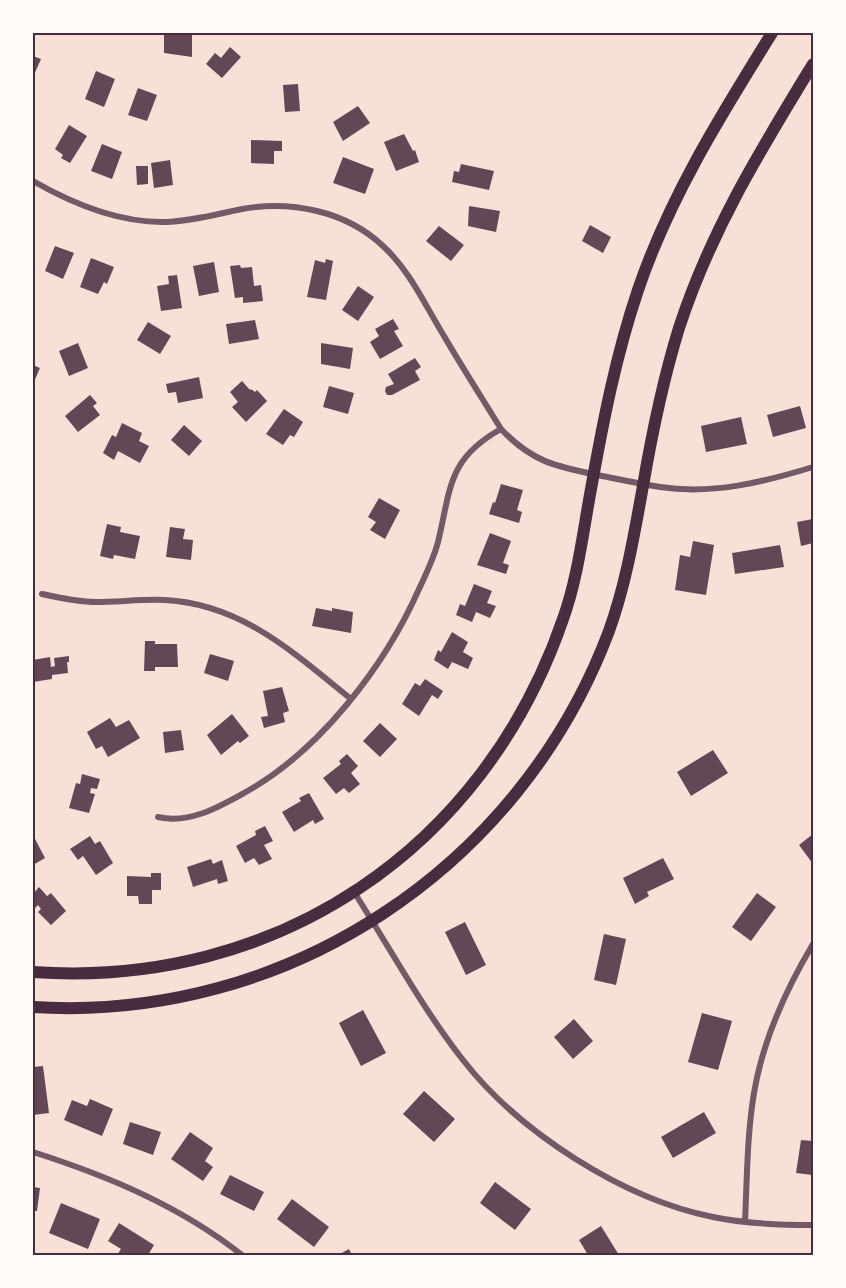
<svg xmlns="http://www.w3.org/2000/svg" width="846" height="1288" font-family="Poppins,sans-serif">
<style>
.building{fill:#644757}
.lines{fill:none;stroke-linecap:round;stroke-linejoin:round}
.minor{stroke:#755966;stroke-width:6}
.secondary{stroke:#4a2c40;stroke-width:12}
.neatline{fill:none;stroke:#4a2c40;stroke-width:2}
</style>
<rect width="100%" height="100%" fill="#f7e1d7"/>
<!-- building -->
<path class="building" d="M164,33H192V57L164,53Z
M230,47L241,57L222,78L206,64L215,53L221,58Z
M33,56L41,59L33,77Z
M96,71L115,79L104,107L85,99Z
M298,84L300,111L285,112L283,85Z
M138,88L157,95L147,121L128,115Z
M358,106L370,123L343,141L333,122Z
M69,125L87,136L70,163L61,158L63,155L55,149Z
M404,134L413,151L415,150L419,162L396,171L384,142Z
M251,140L282,141V151H274V164L251,163Z
M102,144L122,152L112,179L91,171Z
M343,157L374,169L365,194L333,183Z
M170,160L173,185L154,188L151,163Z
M461,164L494,171L489,190L452,182L454,171L459,172Z
M136,166H148V184L137,185Z
M469,206L500,211L496,232L468,226Z
M590,225L611,237L603,253L582,241Z
M439,226L464,245L451,261L426,241Z
M55,246L74,253L63,279L45,271Z
M91,258L114,267L107,284L104,282L98,294L80,287Z
M326,259L333,261L326,300L307,297L315,260L325,263Z
M214,262L219,292L199,296L193,266Z
M240,265L241,268L252,267L254,286L261,285L263,301L243,303V297L235,298L230,266Z
M177,275L182,308L161,311L157,286L169,284L168,276Z
M358,286L374,297L358,321L342,310Z
M393,319L399,329L394,331L403,346L380,359L370,342L379,336L375,329Z
M255,320L259,339L229,344L226,324Z
M148,322L171,336L160,354L137,340Z
M78,343L88,368L69,376L59,351Z
M321,343L353,348L350,369L321,364Z
M415,358L421,367L415,371L420,380L392,395H387L385,391L386,387L394,384L388,374Z
M33,365L40,368L33,384Z
M199,377L203,398L178,403L176,392L168,393L166,384Z
M242,381L250,390L251,389L255,392L257,390L267,401L246,422L232,407L238,402L230,392Z
M329,386L354,393L348,414L323,407Z
M90,395L97,403L93,406L100,415L78,432L65,416Z
M800,406L806,428L773,437L767,415Z
M284,409L303,422L294,437L290,435L283,445L266,434Z
M741,417L747,444L706,452L701,426Z
M122,423L142,433L139,441L149,446L140,463L118,451L114,460L103,453L112,435L116,437Z
M184,425L202,441L189,456L171,440Z
M501,484L523,490L517,510L522,512L519,523L489,514L493,502L495,503Z
M379,498L400,510L385,539L370,530L376,522L368,517Z
M813,519V543L801,546L797,522Z
M107,524L121,527L120,532L140,536L135,559L114,555L113,559L100,556Z
M170,527L185,529L183,539L193,540L191,560L166,557Z
M490,533L511,541L503,563L509,565L506,574L477,565Z
M693,541L714,545L706,595L675,590L680,555L690,557Z
M780,545L784,567L735,574L732,553Z
M474,584L492,591L487,603L496,606L490,618L476,612L472,622L456,615L460,604L465,606Z
M316,608L332,611V608L353,612L351,633L312,626Z
M452,632L468,642L463,652L473,658L468,669L452,662L448,669L434,660L438,650L441,652Z
M145,641H155V644H177L178,667H155V671H144Z
M210,654L234,661L228,681L204,673Z
M69,656V662H67L68,673L52,675V679L33,682V660L50,657L51,667L55,666L54,658Z
M425,679L443,691L438,699L432,695L419,716L402,704L415,683L420,686Z
M282,687L289,711L283,713L285,722L264,728L261,717L268,716L263,691Z
M232,714L249,736L240,743L238,741L221,755L207,735Z
M110,718L116,727L129,720L140,738L108,757L102,746L96,749L87,732Z
M380,723L397,739L380,757L363,741Z
M181,730L184,750L165,753L163,732Z
M713,750L728,773L691,796L677,772Z
M347,754L358,766L351,773L360,784L349,793L344,788L336,794L323,778L341,764L339,761Z
M82,774L100,779L97,789L91,788L90,793L95,794L89,813L69,808L76,783L80,784Z
M309,793L324,819L315,824L313,820L294,832L282,812L301,801L299,798Z
M265,826L273,841L264,845L272,859L259,865L254,858L245,863L236,846L256,835L255,831Z
M813,834V864L799,845Z
M33,835L45,858L33,865Z
M90,836L95,844L100,841L113,863L96,875L83,856L78,860L70,849Z
M663,858L674,879L647,892L649,896L635,904L623,878Z
M211,859L213,864L222,860L228,881L218,884L217,879L193,887L187,867Z
M151,873H161V890H152V904H139L138,896H127V876L151,877Z
M39,887L47,896L51,893L66,911L51,925L38,912L41,909L38,905L34,909L33,908V894Z
M757,893L776,907L751,941L732,927Z
M465,922L486,965L466,975L445,932Z
M604,934L626,939L616,985L594,980Z
M363,1010L386,1053L361,1066L339,1023Z
M702,1013L732,1021L718,1070L688,1062Z
M574,1019L593,1041L573,1059L554,1037Z
M43,1066L49,1113L33,1115V1067Z
M424,1091L455,1119L434,1142L403,1114Z
M90,1099L113,1109L102,1136L64,1120L72,1100L87,1106Z
M704,1112L716,1133L673,1158L661,1137Z
M130,1122L161,1132L153,1155L123,1144Z
M190,1132L213,1148L205,1161L213,1167L203,1181L171,1159Z
M801,1140L813,1141V1175L796,1173Z
M230,1175L264,1192L254,1211L220,1194Z
M495,1182L531,1209L515,1230L480,1203Z
M33,1187L40,1188L37,1211H33Z
M292,1199L329,1227L314,1247L277,1219Z
M61,1203L100,1219L88,1249L49,1233Z
M119,1223L154,1245L148,1255H117L121,1249L108,1241Z
M601,1226L619,1255H588L579,1240Z
M349,1249L352,1255H338Z"/>
<g class="lines">
<!-- minor -->
<path class="minor" d="M33,181C73,204 119,223 166,222C193,221 217,214 242,209C291,200 346,211 383,246C410,271 425,305 444,336C462,367 482,398 501,429C533,463 558,467 602,476C622,480 641,484 660,487C713,495 764,482 813,467
M42,594C60,598 78,602 96,602C119,602 142,599 165,600C242,604 294,653 351,699
M158,817C189,824 217,808 244,793C319,752 385,666 419,589C426,574 434,558 438,542C451,489 447,459 501,429
M354,892C390,948 422,1008 463,1060C519,1132 623,1199 713,1217C746,1224 780,1225 813,1225
M33,1152C108,1176 180,1206 242,1255
M745,1222C747,1179 747,1135 754,1093C763,1039 785,991 813,944"/>
<!-- secondary -->
<path class="secondary" d="M33,972C276,989 484,849 563,619C578,577 583,532 591,489C603,422 616,355 638,290C669,198 721,115 772,33
M33,1007C286,1023 520,868 609,631C626,584 634,535 643,486C652,433 663,380 679,328C711,230 760,151 813,64"/>
</g>
<!-- border -->
<rect width="846" height="1288" fill="none" stroke="#fffaf5" stroke-width="69"/>
<rect x="34" y="34" width="778" height="1220" class="neatline"/>
</svg>
